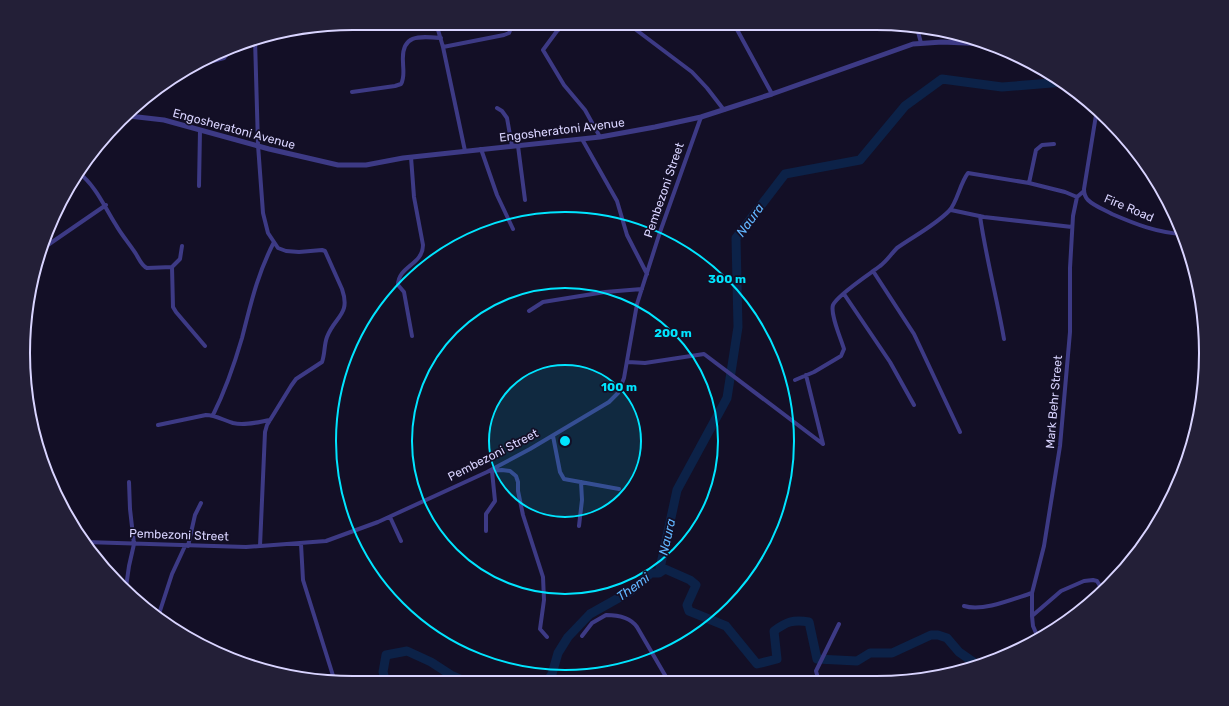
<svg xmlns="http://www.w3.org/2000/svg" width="1229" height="706" font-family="Rubik,sans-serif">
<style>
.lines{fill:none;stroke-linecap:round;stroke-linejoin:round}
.river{stroke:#0c2248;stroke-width:9}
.minor{stroke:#3d3a85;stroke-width:4}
.tertiary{stroke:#3d3a85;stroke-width:5}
.ring{fill:none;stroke:#00e5ff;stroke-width:2}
.labels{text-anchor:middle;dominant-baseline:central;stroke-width:3.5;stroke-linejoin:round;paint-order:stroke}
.street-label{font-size:12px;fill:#d9d4ff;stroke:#130f26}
.water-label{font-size:13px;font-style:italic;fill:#62b6ff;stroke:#130f26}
.rim{fill:none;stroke:#d9d4ff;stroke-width:2}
.centre{fill:#00e5ff;stroke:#130f26;stroke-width:2}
.ring-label{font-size:12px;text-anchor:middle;font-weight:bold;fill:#00e5ff;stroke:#130f26;stroke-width:3.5;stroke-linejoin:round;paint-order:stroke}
</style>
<rect width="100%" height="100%" fill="#130f26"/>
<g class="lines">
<!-- river -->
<path class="river" d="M659,573L677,490L727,398L738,327L736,238L785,174L860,160L905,106L942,79L1002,87L1064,82
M386,682L383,672L386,655L407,651L431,662L451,675L467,682
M547,682L552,674L558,653L568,637L590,614L631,591L651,573H659L665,569L690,580L696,585L687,605L689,611L726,626L757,664L777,659L774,631C786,622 793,619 809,622L817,659L857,661L870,653H892L931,635H938L947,638L959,652L979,666"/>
<!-- minor -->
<path class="minor" d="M436,23L443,47L465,151
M627,23L692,72L707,88L724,110
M346,24L355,25L370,23
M734,24L772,94
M754,24L756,28
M565,25L557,31L543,50L564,85L585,110L600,137
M917,28L921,43
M255,39L258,145L263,213L268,233L278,248L286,251L299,252L322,250L325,251L342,289C351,315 335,316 327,337C324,345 325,354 322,362L296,379L291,386L267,425L265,432L260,546
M242,43L255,44
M443,47L504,35L509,33L513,23
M205,63L224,58L231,49
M352,92L395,86L401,84C405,77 403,70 403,62C401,34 419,36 441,38
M497,108L502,111L507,118L512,146
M1097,109L1084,189C1084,193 1085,197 1088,200C1094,206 1105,210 1112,214C1135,224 1158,233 1183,234
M582,139L617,201L627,235L647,274
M518,146L525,200
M481,149L497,195L513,229
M411,157L414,197L423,245C423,265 398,266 398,285L404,292L412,336
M78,172C96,186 104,206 116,225C121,234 128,242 134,251C138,256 141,266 147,268L172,267
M1029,183L1036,150L1042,145L1054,144
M199,186L200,130
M951,210L984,217L1072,227
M980,216C986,258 997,298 1004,339
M182,246L180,259L172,267L173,307L176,312L205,346
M42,249L106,205
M873,271L914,334L960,432
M844,294L890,362L914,405
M529,311L543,302L605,292L642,289
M628,362L645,363L704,354L823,444
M806,375L823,444
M795,380L814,372L841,356L844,349C841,339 830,314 833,305C837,295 871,273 880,266C887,261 891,254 897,248C914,236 934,226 949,211C957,203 960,183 968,173L1029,183L1065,192L1077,197
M213,415C224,393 235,362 242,338C251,303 257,275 274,242
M158,425L206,415C215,415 223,420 233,423C245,426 258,422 270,420
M553,436L560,472L564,479L619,489
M490,471L502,470L510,471L516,476L518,482V491L523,515L543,577L544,600L540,629L547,637
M390,517L401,541
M579,526L582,500L581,482
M486,531V514L495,501L492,471
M85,542L246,547L326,541L378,522L487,472L530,449L609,402L618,393L624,378L637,304L660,232L701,117
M301,544L303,580L335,682
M188,546L195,515L201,503
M126,587L129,566L134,544L130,509L129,482
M964,606C983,612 1013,599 1032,593
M1032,616L1061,591L1084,581L1093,580L1097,581L1103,591
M158,617L172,574L185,546
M582,636L592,623L606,615C618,615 630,617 637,627L669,682
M1039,640L1033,626L1032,616V593L1044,546L1060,446L1070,332V268L1073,216L1077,197L1084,191
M819,682L816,671L839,624"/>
<!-- tertiary -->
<path class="tertiary" d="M129,116L164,120L269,149L338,165H366L403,158L600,137L655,127L701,117L772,94L913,44L942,42L990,44"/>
</g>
<!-- distance rings -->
<circle cx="565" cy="441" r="76" fill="#00e5ff" fill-opacity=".12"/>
<g class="ring">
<circle cx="565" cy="441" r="76"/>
<circle cx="565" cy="441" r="153"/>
<circle cx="565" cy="441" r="229"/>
</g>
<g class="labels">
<!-- street labels -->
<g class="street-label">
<text transform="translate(234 129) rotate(15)">Engosheratoni Avenue</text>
<text transform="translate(562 130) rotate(-7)">Engosheratoni Avenue</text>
<text transform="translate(664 190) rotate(-71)">Pembezoni Street</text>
<text transform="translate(1129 208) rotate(23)">Fire Road</text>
<text transform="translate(1054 402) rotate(-85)">Mark Behr Street</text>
<text transform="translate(493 455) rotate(-27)">Pembezoni Street</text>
<text transform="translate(179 535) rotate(2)">Pembezoni Street</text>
</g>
<!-- water labels -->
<g class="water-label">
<text transform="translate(750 220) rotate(-54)">Naura</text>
<text transform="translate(667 537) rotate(-77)">Naura</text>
<text transform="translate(633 587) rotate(-36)">Themi</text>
</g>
</g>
<!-- crop -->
<path d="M0 0H1229V706H0ZM353 30H876A323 323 0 0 1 1199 353V353A323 323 0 0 1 876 676H353A323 323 0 0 1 30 353V353A323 323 0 0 1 353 30Z" fill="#231f37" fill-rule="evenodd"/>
<path class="rim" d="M353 30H876A323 323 0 0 1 1199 353V353A323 323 0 0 1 876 676H353A323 323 0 0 1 30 353V353A323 323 0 0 1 353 30Z"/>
<circle cx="565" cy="441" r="6" class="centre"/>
<g class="ring-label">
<text x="727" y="283">300 m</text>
<text x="673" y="337">200 m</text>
<text x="619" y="391">100 m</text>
</g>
</svg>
